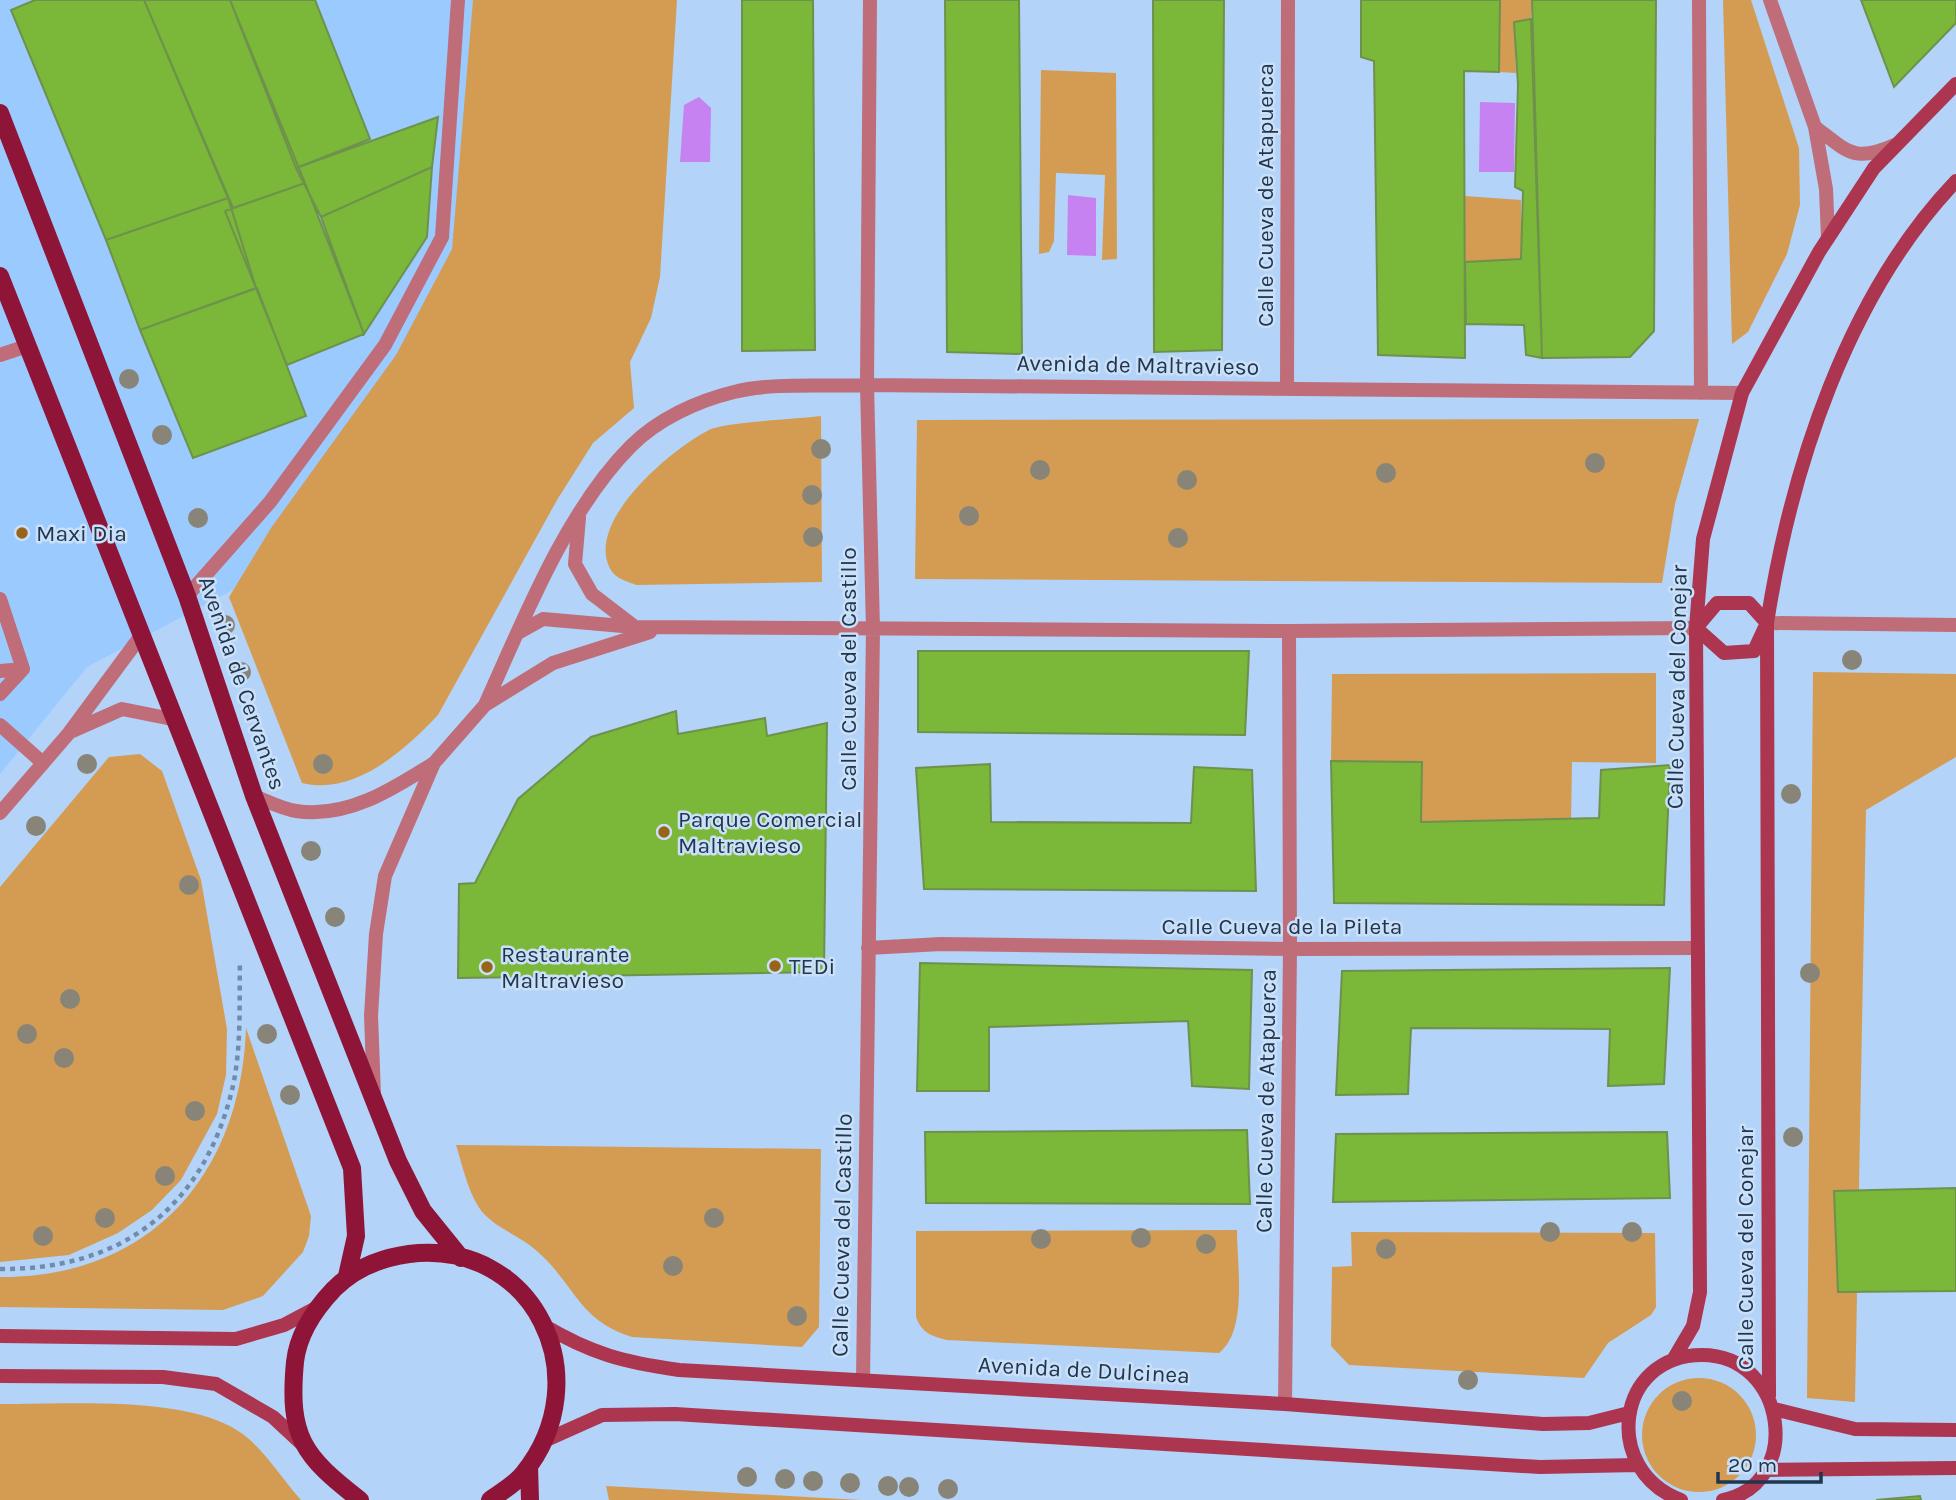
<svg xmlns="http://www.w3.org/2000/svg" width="1956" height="1500" font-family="Karla,sans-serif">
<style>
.built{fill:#9bcaff}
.green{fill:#d49c53}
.water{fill:#c782f1}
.building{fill:#7bb738;stroke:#6e914e;stroke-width:2}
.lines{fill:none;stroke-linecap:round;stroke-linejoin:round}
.path{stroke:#718cab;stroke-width:4.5;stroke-dasharray:5 5;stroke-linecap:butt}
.lane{stroke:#be6d79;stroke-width:14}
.street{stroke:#be6d79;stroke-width:14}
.secondary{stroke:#ac354f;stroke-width:14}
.primary{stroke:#8f1538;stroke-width:18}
.tree{fill:#888478}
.poi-dot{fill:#976418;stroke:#cae0f8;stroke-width:2.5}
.labels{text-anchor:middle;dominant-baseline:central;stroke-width:5;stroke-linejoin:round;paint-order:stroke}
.street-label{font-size:23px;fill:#20364e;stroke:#cae0f8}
.poi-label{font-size:23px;fill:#20364e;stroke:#cae0f8;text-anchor:start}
</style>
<rect width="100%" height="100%" fill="#b3d3f8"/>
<!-- built -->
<path class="built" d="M0,0H509L479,268L265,573L87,667L0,774Z"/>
<!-- green -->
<path class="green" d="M473,0H677L660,277L651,318L630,362L634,408L593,443L557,500L438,715C404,751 354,796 302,783L229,597L271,528L396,355L452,249Z
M1500,0H1532L1531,19L1514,23L1516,73L1499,72Z
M1723,0H1751L1799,148L1800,205L1787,254L1748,332L1732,344Z
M1041,70L1116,73L1117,259L1102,260L1105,175L1056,173L1054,241L1049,252L1039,254Z
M1465,196L1521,200V259L1465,262Z
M821,416L822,582L636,585C629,582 618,579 613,573C579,526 671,449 709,430C724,422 798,419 821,416Z
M1699,419L1675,504L1662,583L915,579L917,420Z
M1813,672L1956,674V757L1866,810L1855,1402L1807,1398Z
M1656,673V763L1572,762L1571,823L1421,822L1422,762L1331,761L1332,674Z
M140,754L162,771L201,880L227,1029L226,1075L217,1114L181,1180L152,1210L118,1233L69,1255L0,1262V887L109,757Z
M246,1028L311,1216L309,1236L303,1252L263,1296L223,1310L0,1307V1277C151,1278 241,1174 246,1028Z
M456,1145L821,1149L819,1327L802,1347L632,1337C578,1320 576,1286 538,1252C522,1237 500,1230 485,1215C469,1198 463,1167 456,1145Z
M1237,1230C1237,1265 1248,1331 1219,1353L947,1340C931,1336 922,1333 916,1317V1231Z
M1351,1232L1655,1233L1656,1307L1651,1315L1608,1343L1584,1378L1349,1365L1331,1346L1332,1267L1352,1266Z
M1642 1435a57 57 0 1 1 114 0a57 57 0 1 1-114 0Z
M0,1404C67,1405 190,1394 244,1435C266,1452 282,1479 301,1500H0Z
M606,1486L861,1500H609Z"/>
<!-- water -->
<path class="water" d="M699,97L711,108L710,162H680L684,105Z
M1480,102L1515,103L1514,172H1479Z
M1068,195L1096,198V256L1067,255Z"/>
<!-- building -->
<path class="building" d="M35,0H144L228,198L106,240L11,10Z
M144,0H230L305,183L233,208Z
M230,0H315L370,139L296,168Z
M742,0H813L815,350L742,351Z
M945,0H1019L1022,354L947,352Z
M1153,0H1224L1222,350L1154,352Z
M1361,0H1500L1499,72L1464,71L1465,358L1378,355L1374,61L1361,57Z
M1532,0H1656L1654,331L1630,357L1542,358Z
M1861,0H1956V23L1894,87Z
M1531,19L1542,358L1526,355L1524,325L1466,324L1465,262L1521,259L1523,191L1515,187L1518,85L1514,22Z
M438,117L432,167L321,217L296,168Z
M432,167L427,237L364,334L321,217Z
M305,183L364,334L287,365L225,211Z
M228,198L256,288L140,330L106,240Z
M257,288L306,416L193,458L140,330Z
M918,651H1249L1245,735L918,732Z
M676,711L678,734L765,718L767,736L827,723L824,972L458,978L459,884L475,883L518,799L591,737Z
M1331,761L1422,762L1421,822L1599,818L1601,770L1670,765L1664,905L1334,903Z
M990,764L991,822L1191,823L1194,767L1252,770L1256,891L924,889L916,768Z
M920,963L1252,970L1249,1089L1192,1086L1188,1021L989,1027V1091H917Z
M1670,968L1664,1084L1608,1086L1610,1029L1411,1028L1408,1094L1336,1095L1342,971Z
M1247,1130L1250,1204L926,1203L925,1132Z
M1667,1132L1670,1198L1333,1202L1336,1134Z
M1956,1188V1291L1838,1292L1834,1191Z
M1920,1496L1921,1500H1876Z"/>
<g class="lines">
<!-- path -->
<path class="path" d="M0,1269C118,1270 201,1211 231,1094C242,1052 239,1004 240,961"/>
<!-- lane -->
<path class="lane" d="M0,355L27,346
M0,599L23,669L0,694
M0,671L23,669
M0,725L43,763"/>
<!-- street -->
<path class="street" d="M1699,0L1701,393
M1770,0L1815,127L1826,189L1828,238
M1815,127C1848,152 1854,163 1895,145
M1287,389L1288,0
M579,518L575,564L592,594L635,627L1289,631L1696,628
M187,596L270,502L385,345L442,237L458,0
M1767,623L1956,625
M518,633L543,619L634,627
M485,705C523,621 566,511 631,446C658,419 697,401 734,392C773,382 826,387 867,385L1742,393
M70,732L122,709L172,719
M254,796C267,801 282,809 296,811C347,819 393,789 434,763
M0,813L69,733L140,637
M868,948L941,944L1290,949L1697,948
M374,1095L371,1016L376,934L385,876L434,763L485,705L553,663L650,632
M863,1380L873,629L867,385L870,0
M1285,1404L1290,949L1289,631"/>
<!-- secondary -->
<path class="secondary" d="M1717,603H1749L1767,623L1754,651L1724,653L1696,628Z
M543,1325C592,1354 623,1362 679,1370L1285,1404L1543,1424L1589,1423L1629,1413
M0,1336L236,1339L284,1325L316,1308
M1673,1360L1693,1326L1700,1292L1696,628L1703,539L1742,393L1819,252L1874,168L1956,84
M0,1376L163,1377L216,1384L273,1417L301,1443
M1769,1396L1767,623C1791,469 1847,295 1956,181
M1774,1409L1855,1429L1956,1430
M546,1440L602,1415L675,1414L1540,1467L1637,1465
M1765,1470L1956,1468
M1681,1500C1601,1470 1616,1355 1702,1355C1787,1355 1804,1484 1723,1500"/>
<!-- primary -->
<path class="primary" d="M0,113L187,596L254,796L398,1161L423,1211L461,1258
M0,276L352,1168L356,1236L347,1276
M529,1466L530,1500
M360,1500C303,1456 288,1437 295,1362C298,1334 315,1309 334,1289C354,1269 380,1258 409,1254C534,1239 601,1378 523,1474C515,1484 501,1492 490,1500"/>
</g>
<!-- trees -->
<g class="tree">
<circle cx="129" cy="379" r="10"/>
<circle cx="162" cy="435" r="10"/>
<circle cx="821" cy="449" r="10"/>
<circle cx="1595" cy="463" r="10"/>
<circle cx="1040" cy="470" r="10"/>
<circle cx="1386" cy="473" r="10"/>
<circle cx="1187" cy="480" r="10"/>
<circle cx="812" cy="495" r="10"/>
<circle cx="969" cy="516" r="10"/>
<circle cx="198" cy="518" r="10"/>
<circle cx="813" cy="537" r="10"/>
<circle cx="1178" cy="538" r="10"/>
<circle cx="225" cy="625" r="10"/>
<circle cx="1852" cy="660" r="10"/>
<circle cx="241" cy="672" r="10"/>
<circle cx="87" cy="764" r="10"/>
<circle cx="323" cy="764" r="10"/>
<circle cx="1791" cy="794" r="10"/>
<circle cx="36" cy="826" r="10"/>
<circle cx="311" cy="851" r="10"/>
<circle cx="189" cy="885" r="10"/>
<circle cx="335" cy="917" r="10"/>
<circle cx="1810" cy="973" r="10"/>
<circle cx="70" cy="999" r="10"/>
<circle cx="27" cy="1034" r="10"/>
<circle cx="267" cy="1034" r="10"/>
<circle cx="64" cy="1058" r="10"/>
<circle cx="290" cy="1095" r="10"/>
<circle cx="195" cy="1111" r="10"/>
<circle cx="1793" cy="1137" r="10"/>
<circle cx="165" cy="1176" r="10"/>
<circle cx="105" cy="1218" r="10"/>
<circle cx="714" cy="1218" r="10"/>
<circle cx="1550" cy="1232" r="10"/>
<circle cx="1632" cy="1232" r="10"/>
<circle cx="43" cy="1236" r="10"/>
<circle cx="1141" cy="1238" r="10"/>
<circle cx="1041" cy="1239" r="10"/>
<circle cx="1206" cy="1244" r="10"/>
<circle cx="1386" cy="1249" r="10"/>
<circle cx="673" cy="1266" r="10"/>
<circle cx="797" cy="1316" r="10"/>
<circle cx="1468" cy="1380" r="10"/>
<circle cx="1682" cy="1401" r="10"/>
<circle cx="747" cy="1477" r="10"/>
<circle cx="785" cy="1479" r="10"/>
<circle cx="813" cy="1481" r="10"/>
<circle cx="850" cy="1483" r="10"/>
<circle cx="888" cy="1486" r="10"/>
<circle cx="909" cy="1487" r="10"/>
<circle cx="948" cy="1489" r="10"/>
</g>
<!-- markers -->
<g class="poi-dot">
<circle cx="22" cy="533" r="7"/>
<circle cx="664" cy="832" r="7"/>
<circle cx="775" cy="966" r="7"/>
<circle cx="487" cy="967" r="7"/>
</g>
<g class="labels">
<!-- street labels -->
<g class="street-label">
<text transform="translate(1265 195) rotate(-90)">Calle Cueva de Atapuerca</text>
<text transform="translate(1138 365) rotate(1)">Avenida de Maltravieso</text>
<text transform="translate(848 669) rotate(-90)">Calle Cueva del Castillo</text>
<text transform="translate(242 683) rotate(71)">Avenida de Cervantes</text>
<text transform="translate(1677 687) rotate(-89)">Calle Cueva del Conejar</text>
<text x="1282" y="926">Calle Cueva de la Pileta</text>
<text transform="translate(1266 1101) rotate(-89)">Calle Cueva de Atapuerca</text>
<text transform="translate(842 1235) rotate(-89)">Calle Cueva del Castillo</text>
<text transform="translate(1745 1248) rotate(-90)">Calle Cueva del Conejar</text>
<text transform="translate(1084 1370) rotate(3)">Avenida de Dulcinea</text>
</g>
<!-- poi labels -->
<g class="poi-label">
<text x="36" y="533">Maxi Dia</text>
<text x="678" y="819">Parque Comercial<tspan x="678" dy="26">Maltravieso</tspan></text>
<text x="501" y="954">Restaurante<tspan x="501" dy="26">Maltravieso</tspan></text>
<text x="789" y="966">TEDi</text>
</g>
</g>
<!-- scale -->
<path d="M1718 1472v10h103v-10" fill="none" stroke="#20364e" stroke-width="3.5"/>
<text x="1728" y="1472" font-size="21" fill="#20364e" stroke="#cae0f8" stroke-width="5" paint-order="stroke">20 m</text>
</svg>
